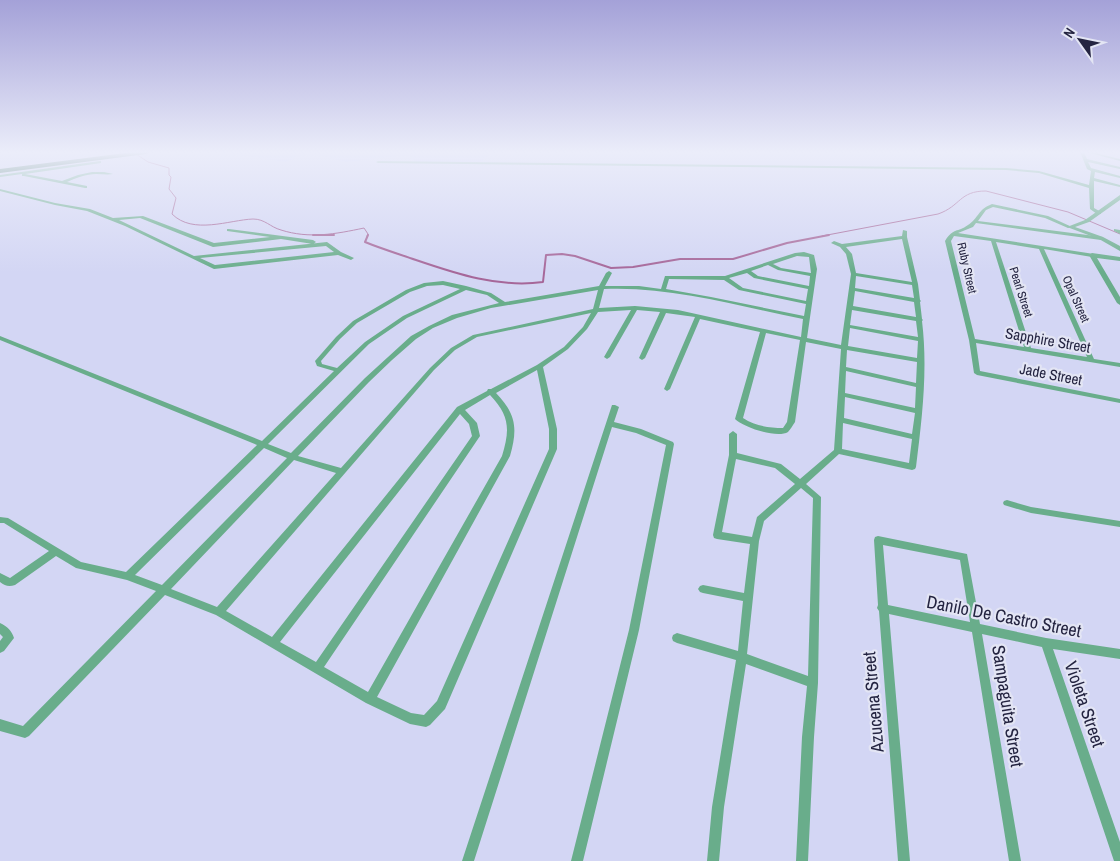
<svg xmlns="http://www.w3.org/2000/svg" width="1120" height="861" font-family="'Archivo Narrow',sans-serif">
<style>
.built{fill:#c8ccfd}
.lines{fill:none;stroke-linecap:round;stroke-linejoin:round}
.stream-far1{stroke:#a66799;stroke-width:1}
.stream{stroke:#a66799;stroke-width:2}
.minor{fill:#69ad8b;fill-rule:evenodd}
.tertiary{fill:#69ad8b;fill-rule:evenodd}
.motorway{fill:#2a654a;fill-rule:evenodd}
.labels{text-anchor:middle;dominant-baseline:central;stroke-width:4.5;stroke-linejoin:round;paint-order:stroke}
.far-street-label{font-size:12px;fill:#242441;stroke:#e3e5f4}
.street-label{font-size:15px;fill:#242441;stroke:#e3e5f4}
.near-street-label{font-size:18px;fill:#242441;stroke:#e3e5f4}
</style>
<rect width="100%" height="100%" fill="#d3d6f4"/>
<!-- built -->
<path class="built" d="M222,152H492L480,163L416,162L409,155L346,162L307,152L286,162Z"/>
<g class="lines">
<!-- stream-far1 -->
<path class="stream-far1" d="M133,152L148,162L169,168V175L171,177L169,189L176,198L172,214C193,235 229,220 253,219C265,219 270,227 281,230C309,239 336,234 364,228L368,234L367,236
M822,236L938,214C961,206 959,191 986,191L1068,212L1120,234"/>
<!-- stream -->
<path class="stream" d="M313,235H334
M368,235L365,242C382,249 399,254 416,260C457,274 499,288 543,282L546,255L562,254L575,256L611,268L633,267L680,259H733L787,243L829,235"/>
<!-- minor -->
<path class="minor" d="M1080,152H1084L1087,159L1120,167V169L1088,162L1091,168L1120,176V178L1095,172L1094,178L1120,185V187L1094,181V208L1101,212V214H1097L1090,209L1089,188L1039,173L1006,170L378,163L376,162L378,161L1006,168L1039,171L1089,185L1091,171L1087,169Z
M1086,152H1091L1120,159V161Z
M100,161H101V163L25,174L62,181L78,175L92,172H104L113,174C108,175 102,174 96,174C86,174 76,178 67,182L87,186V188H85L24,176H22V174L0,177V175Z
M0,189L55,203L90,209L113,218L143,216L214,243L270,237L227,231V229H229L313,240L316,242L313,244L281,239L213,247L140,218L119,220L194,256L327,242L341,252L354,258L351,260L338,255L214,269L125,226L87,211L55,205L0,191ZM326,246L334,252L215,265L200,258Z
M992,204L1048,216L1072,227L1068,228L1045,218L993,207L986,210L978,221L1103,237V239L1101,240L976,223L973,227L958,233L1094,254V256L1092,257L1044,249L1094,359L1120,363V367L976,343L980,371L1120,399V403L977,375L974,373L969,340L945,241C954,227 957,233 968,225C979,218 977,210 992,204ZM954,236L991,241L1024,347L975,339L951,241ZM996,242L1039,249L1087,357L1031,348Z
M1114,229L1120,230V234L1114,231Z
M903,230L907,231V237L918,284L920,300L921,301L920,302L922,319L923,320L922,321C928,370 922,419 916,467L915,469L912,470L839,454L806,484L821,497L818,683L814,737L808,861H796L802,737L807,686L746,664L724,807L719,861H707L712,807L736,660L677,643L673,641L672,638L673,635L677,633L738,651L743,601L703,593L700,592L698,589L700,586L703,585L744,593L750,544L717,539L714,538L713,535L729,455V434L733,431L737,434V453L781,464L800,479L834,450L841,349L806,342L795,422C793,425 790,430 788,432C777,439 743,427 735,419L760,332L700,319L670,389L667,391L664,389L695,317L666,313L645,358L642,360L639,358L660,312L637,310L610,357L607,359L604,357L631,310L598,312L587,329L568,349L543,367L557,429V449L445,709L430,725L426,727L410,724L366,703L216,615L165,595L29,736L25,738L0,731V719L23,726L156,591L127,580L76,568L56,556L15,585C9,587 5,586 0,582V573L10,578L49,551L4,523H0V517L8,518L81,562L126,572L257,445L0,340V336L262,441L334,371L317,366L315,361L336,337L353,321L406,290L424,283L443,281L466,286L491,293L505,302L599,286L606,273L609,271L612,273L605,286H639L661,289L665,276H725L795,253L804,252L814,255L817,269L807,338L841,345L851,274L846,254L840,247L831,243L834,241L842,244L902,236ZM902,239L912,282L856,273L852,254L846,247ZM797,256L809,257L811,273L781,268L773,264ZM768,265L778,270L810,276L809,286L758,276L751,271ZM747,273L754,278L808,289L806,301L743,288L729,278ZM856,276L912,285L914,298L855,288ZM669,279L724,280L739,290L806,304L804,316L711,297L666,289ZM443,285L460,289L403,316L365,342L337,368L322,364L321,361L340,339L357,323L410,292L427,286ZM604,289C671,286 738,306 803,319L801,337L678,310L635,306L599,308ZM466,290L487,295L499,303L452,315L429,326L411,336L365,378L291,453L268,444L369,344L407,318ZM598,290L593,309L473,335L451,348L430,368L341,468L298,456L369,382L392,360L416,339L433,328L457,318L491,308ZM855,291L914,302L916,317L853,306ZM852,310L916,321L918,337L850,325ZM591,313L583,327L564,347L537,365L491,389H488L487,391L457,407L272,637L226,611L434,370L455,350L477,337ZM850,328L918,341L917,358L848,346ZM766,333L800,340L787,422L783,428C769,428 755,426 743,418ZM847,350L917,362L916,383L846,367ZM537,370L549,429V449L437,701L424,715L411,713L377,697L510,456C518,428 516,414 496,393ZM846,371L916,387L915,408L845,393ZM490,395C510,416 510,430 502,456L368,692L324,667L480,436L477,423L465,410ZM845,397L915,413L912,434L844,418ZM460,414L469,424L472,436L316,662L280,642ZM843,423L912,439L909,463L842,449ZM264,448L287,458L162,585L135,575ZM736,459L775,468L795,484L757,517L752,537L722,532ZM294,460L336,473L217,607L171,589ZM801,488L813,498L808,676L747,654L759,541L764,521Z
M612,405H615L619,407L614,422L641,429L673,442L674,444L639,630L583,861H571L629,630L666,445L636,433L612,427L474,861H462Z
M1007,500L1031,507L1120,521V527L1031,513L1004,505L1003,503L1004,501Z
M878,536L967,554L980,624L1046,638L1120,649V659L1053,649L1120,842V861H1114L1042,647L982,634L1021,861H1009L972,632L889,614L910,861H898L879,611L877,608L878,605L874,540L875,537ZM883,545L960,560L970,622L888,605Z
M0,623C7,626 12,631 14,638L4,651L0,653V641L3,637L0,634Z"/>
<!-- tertiary -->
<path class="tertiary" d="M1120,195V200L1089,222L1075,227L1103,237L1120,246V251L1099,239L1067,227L1085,220Z
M1092,253L1120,257V261L1097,258L1120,297V305L1117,303L1089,255Z"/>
<!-- motorway -->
<path class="motorway" d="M133,152H150L146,154L0,173V169Z"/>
</g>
<!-- sky -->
<linearGradient id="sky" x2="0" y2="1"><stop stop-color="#a4a1d8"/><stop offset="0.56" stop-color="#ebedfa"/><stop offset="1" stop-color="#ebedfa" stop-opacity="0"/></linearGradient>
<rect width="1120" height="272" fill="url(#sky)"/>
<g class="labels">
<!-- far-street labels -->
<g class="far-street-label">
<text transform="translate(967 268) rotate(77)">Ruby Street</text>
<text transform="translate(1021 292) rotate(72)">Pearl Street</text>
<text transform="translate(1076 299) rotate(66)">Opal Street</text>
</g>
<!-- street labels -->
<g class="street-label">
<text transform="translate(1048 340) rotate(10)">Sapphire Street</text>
<text transform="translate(1051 374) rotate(11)">Jade Street</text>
</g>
<!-- near-street labels -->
<g class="near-street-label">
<text transform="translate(1004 616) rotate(11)">Danilo De Castro Street</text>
<text transform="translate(873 702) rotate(-95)">Azucena Street</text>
<text transform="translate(1085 704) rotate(71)">Violeta Street</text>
<text transform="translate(1008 706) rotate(81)">Sampaguita Street</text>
</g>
</g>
<!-- north arrow -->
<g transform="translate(1080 40) rotate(303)" stroke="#e3e5f4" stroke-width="4" paint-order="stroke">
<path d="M0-4L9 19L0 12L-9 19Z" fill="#242441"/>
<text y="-8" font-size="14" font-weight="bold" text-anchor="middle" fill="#242441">N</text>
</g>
</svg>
